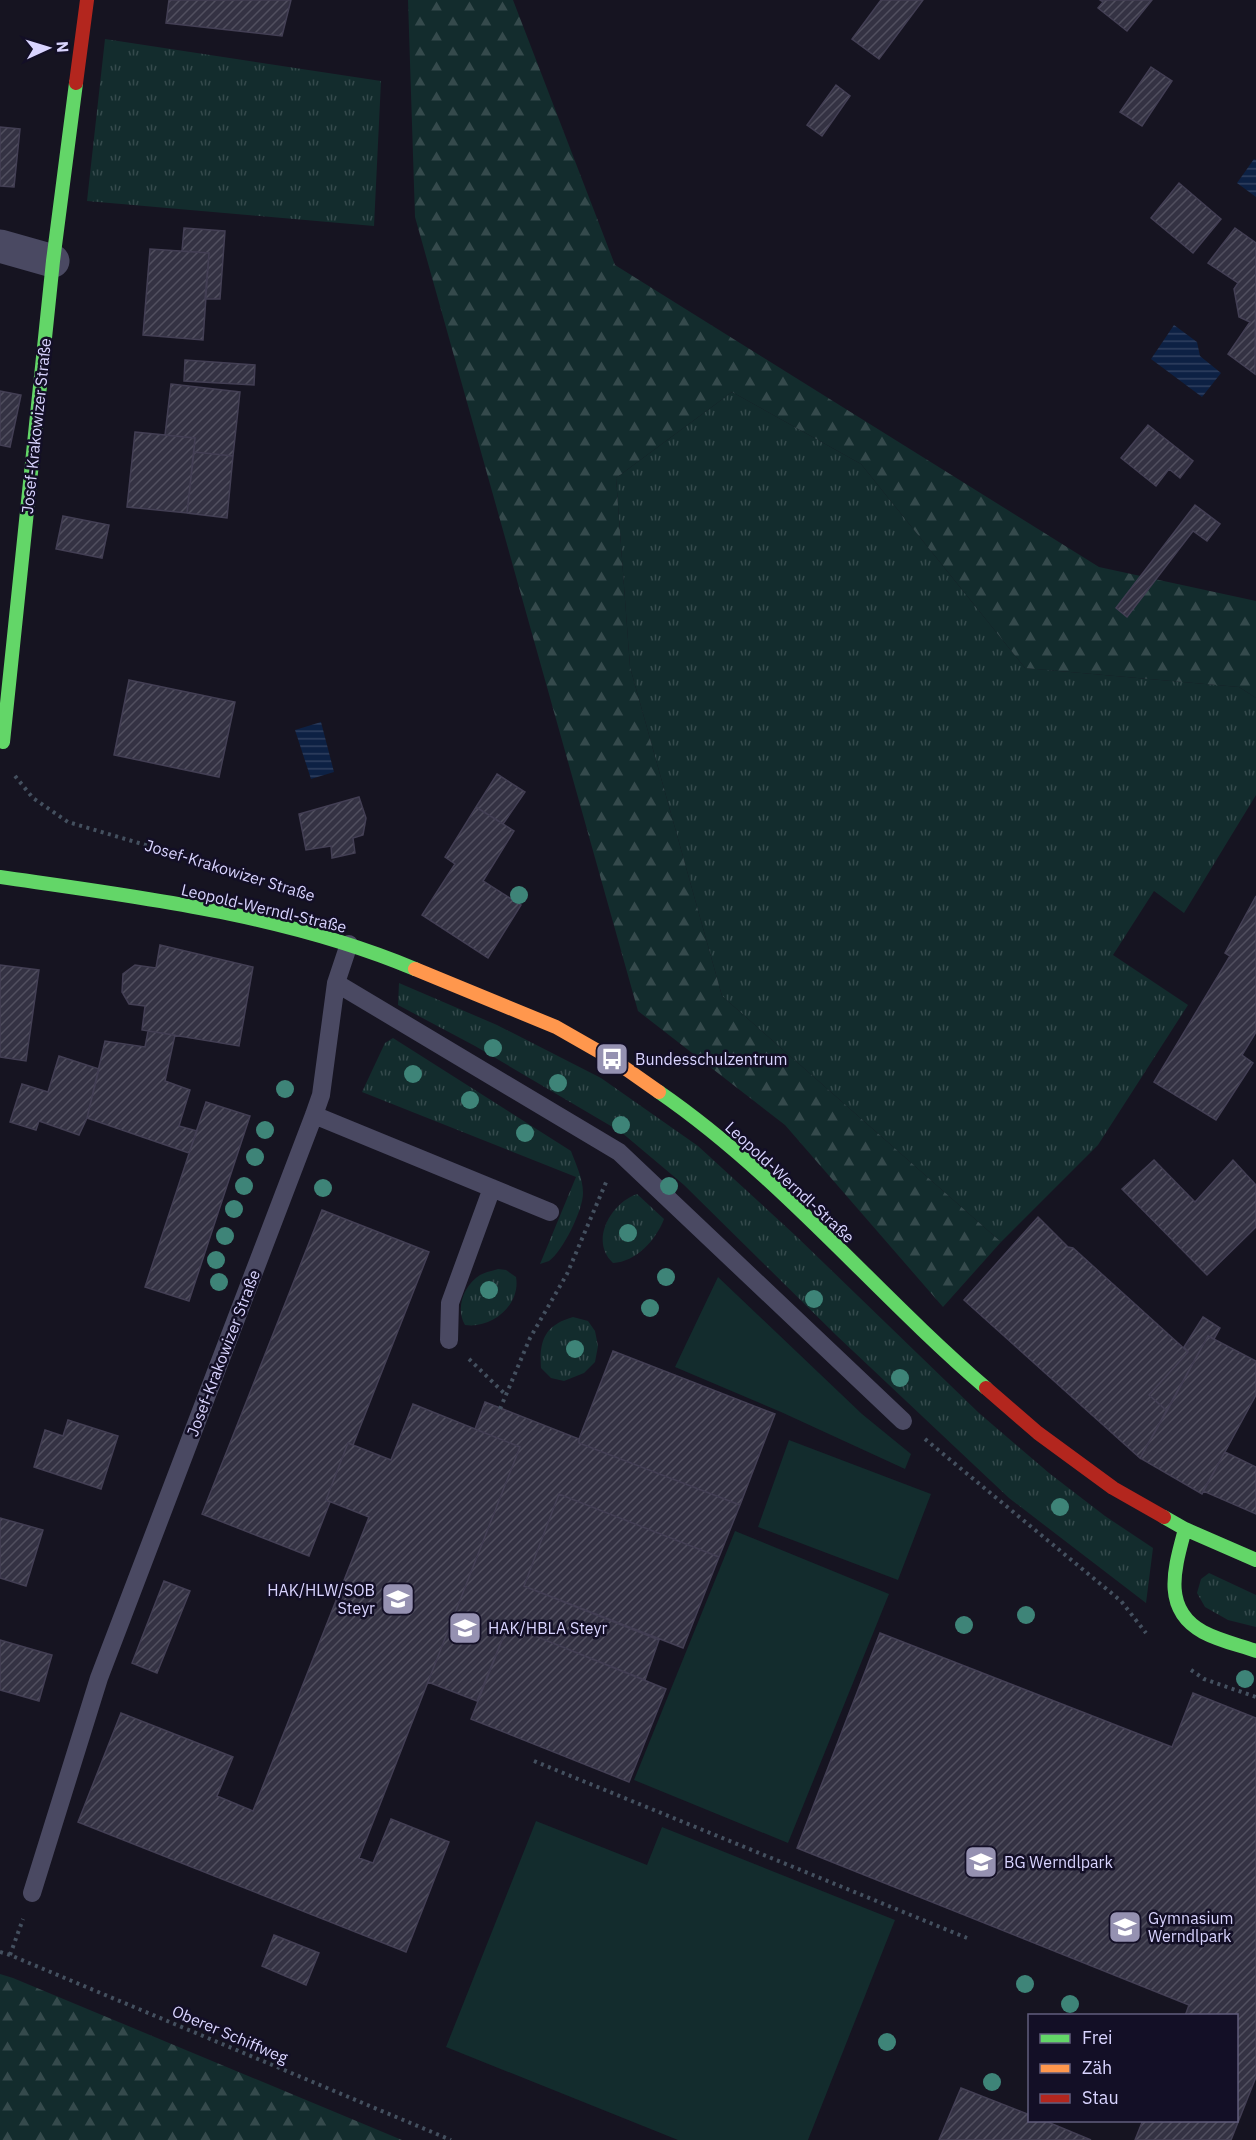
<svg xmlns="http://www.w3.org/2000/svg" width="1256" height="2140" font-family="'IBM Plex Sans',sans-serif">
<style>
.grass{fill:url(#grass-tufts)}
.forest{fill:url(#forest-firs)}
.pitch{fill:#132c2d}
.water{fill:url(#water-rules)}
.building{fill:url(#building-hatch);stroke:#433f54;stroke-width:1.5}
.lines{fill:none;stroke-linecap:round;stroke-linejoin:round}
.path{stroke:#44505f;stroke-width:4;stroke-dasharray:3 4.5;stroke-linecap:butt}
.lane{stroke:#4a4962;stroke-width:18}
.street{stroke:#4a4962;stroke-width:33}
.fast{stroke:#63d668;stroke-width:14}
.slow{stroke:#ff974d;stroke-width:14}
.jam{stroke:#b3261e;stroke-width:14}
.tree{fill:#3e8478}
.labels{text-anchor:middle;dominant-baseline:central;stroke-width:5;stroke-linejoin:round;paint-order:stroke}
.street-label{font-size:16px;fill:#d9d4ff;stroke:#130f26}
.poi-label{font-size:16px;fill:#d9d4ff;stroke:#130f26;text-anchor:start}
</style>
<defs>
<pattern id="grass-tufts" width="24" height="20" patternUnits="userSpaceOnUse" patternTransform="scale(1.5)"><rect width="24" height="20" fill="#132c2d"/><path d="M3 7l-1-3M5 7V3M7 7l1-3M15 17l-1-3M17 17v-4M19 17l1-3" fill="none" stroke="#354a4c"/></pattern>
<pattern id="forest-firs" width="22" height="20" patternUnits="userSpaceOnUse" patternTransform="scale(1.5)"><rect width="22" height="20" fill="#132c2d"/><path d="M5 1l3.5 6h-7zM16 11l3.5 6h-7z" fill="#354a4c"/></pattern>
<pattern id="water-rules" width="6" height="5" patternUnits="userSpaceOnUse" patternTransform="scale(1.5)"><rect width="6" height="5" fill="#0d2144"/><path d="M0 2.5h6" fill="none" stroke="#304060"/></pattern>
<pattern id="building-hatch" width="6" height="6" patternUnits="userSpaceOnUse" patternTransform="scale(1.5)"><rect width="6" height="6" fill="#343243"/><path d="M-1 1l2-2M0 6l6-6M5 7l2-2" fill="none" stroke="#514f5f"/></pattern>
</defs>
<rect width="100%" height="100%" fill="#161421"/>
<!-- grass -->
<path class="grass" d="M105,39L381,81L374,226L87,201Z
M732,392L861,464L1025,668L1239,687L1256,698V795L1184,913L1154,891L1113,955L1188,1005L1098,1145L1001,1242L722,996L630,667L616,478Z
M399,983L497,1025L601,1078L698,1146L796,1236L979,1413L1049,1473L1105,1516L1153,1548L1146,1603L1009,1498L836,1335L684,1185L621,1132L475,1046L398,1005Z
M393,1038L571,1151C576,1165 583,1178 583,1193C583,1210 563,1251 549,1261C546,1262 543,1263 540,1264L576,1177L362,1092L385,1043Z
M637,1194L664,1219C656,1240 636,1262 613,1263C589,1241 611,1203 637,1194Z
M498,1269L506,1270L516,1277C521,1305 492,1329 465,1325C455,1308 464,1285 480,1275C485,1272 493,1271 498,1269Z
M573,1317L588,1321L595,1331L598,1346L595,1362L584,1373L564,1381L551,1378L541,1368C539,1340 545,1325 573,1317Z
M1209,1573L1256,1595V1627L1228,1620L1205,1607L1197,1593L1201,1579Z"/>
<!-- forest -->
<path class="forest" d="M408,0H513L615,265L1099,567L1256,601V698L1239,687L1025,668L861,464L732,392L616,478L630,667L722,996L1001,1242L943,1307L785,1125L638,1011L415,217Z
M0,1974L13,1978L402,2140H0Z"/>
<!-- pitch -->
<path class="pitch" d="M718,1277L862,1414L911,1454L905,1469L781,1412L675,1367Z
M789,1440L931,1494L898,1580L758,1527Z
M735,1531L889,1594L788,1843L634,1780Z
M536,1821L647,1865L662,1827L895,1920L808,2140H678L446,2047Z"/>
<!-- water -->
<path class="water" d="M1254,159L1256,160V197L1237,183Z
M1174,325L1197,342L1200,356L1221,373L1202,397L1151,359Z
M321,722L334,772L311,779L295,730Z"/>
<!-- building -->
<path class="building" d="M169,0H291L282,36L166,23Z
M881,0H923L879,59L852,39Z
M1100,0H1152L1127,31L1098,8L1103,2Z
M1151,67L1172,81L1142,126L1120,112Z
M836,85L850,96L822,136L807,125Z
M0,127L20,129L14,187L0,186Z
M1179,183L1221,219L1193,253L1151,218Z
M184,228L225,231L220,299H205L209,253L182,251Z
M1235,228L1256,243L1255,374L1228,354L1250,322L1239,317L1234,289L1238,283L1208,263Z
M150,249L209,253L203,340L143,335Z
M185,360L255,365L254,385L184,381Z
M171,384L240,392L233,456L194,452L195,438L165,435Z
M0,391L21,395L10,447L0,445Z
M1148,425L1193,461L1180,478L1169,469L1156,486L1121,458Z
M135,432L195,438L187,513L127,507Z
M194,452L233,456L227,518L187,513Z
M1195,505L1220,524L1207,541L1193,531L1127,617L1116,608Z
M63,516L109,525L102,558L56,549Z
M129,680L235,702L219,777L114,755Z
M497,774L525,792L503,824L476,807Z
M359,797L366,818L363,835L353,838L355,853L332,858L331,846L306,850L299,814Z
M476,807L514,831L483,881L521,905L488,958L422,915L455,864L445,857Z
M1256,896V1032L1242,1055L1253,1063L1216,1120L1154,1082L1230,956L1225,953Z
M160,945L253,967L239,1046L142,1030L145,1006L129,1004L122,992L123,974L135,965L156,968Z
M0,965L39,970L26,1061L0,1057Z
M148,1031L175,1035L165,1081L190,1090L179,1126L197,1131L189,1153L87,1118L105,1041L145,1047Z
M59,1056L99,1069L87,1118L79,1135L39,1121L36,1130L10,1122L22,1084L48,1092Z
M206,1102L250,1116L189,1301L145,1287Z
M1154,1160L1195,1202L1233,1160L1256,1185V1227L1207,1275L1122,1189Z
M322,1210L429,1252L353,1445L348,1443L326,1500L330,1502L309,1556L202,1514Z
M1038,1217L1068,1247L1073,1248L1188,1352L1149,1395L1167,1411L1140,1458L964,1300Z
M1203,1317L1220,1328L1214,1339L1208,1336L1167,1411L1149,1395L1188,1352L1184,1347Z
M1208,1336L1256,1361V1395L1202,1494L1140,1458Z
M613,1351L775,1414L740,1505L579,1443V1439Z
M485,1402L579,1439V1443L740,1505L719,1557L559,1494L524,1586L659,1640L645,1680L508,1625L477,1701L428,1682L520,1447L475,1429Z
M413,1404L520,1447L359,1858L373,1863L391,1819L449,1842L406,1952L78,1822L121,1713L233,1757L217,1796L253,1811L369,1517L326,1500L348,1443L391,1460Z
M68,1420L118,1436L101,1489L34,1467L45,1430L63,1436Z
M1225,1452L1256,1467V1514L1203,1491Z
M559,1494L719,1557L683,1648L524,1586Z
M0,1518L43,1530L26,1586L0,1578Z
M164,1581L190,1591L157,1673L132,1663Z
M508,1625L666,1689L629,1782L471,1719Z
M880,1633L1172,1747L1193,1693L1256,1718V2077L1231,2140H1135L1143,2120H1236V2016H1185L1189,2005L797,1848Z
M0,1640L52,1655L39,1701L0,1690Z
M274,1935L319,1953L306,1985L262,1966Z
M961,2088L1030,2115V2120H1043L1091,2140H939Z"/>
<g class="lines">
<!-- path -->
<path class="path" d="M15,776L33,798L68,822L260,879
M469,1359L506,1395
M500,1409L530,1338L567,1274L607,1180
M925,1439L1121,1601L1146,1633
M1191,1670L1204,1679L1256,1697
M534,1761L967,1938
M0,1952L10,1955L451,2140
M10,1955L23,1919"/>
<!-- lane -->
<path class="lane" d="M336,983L619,1152L903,1421
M314,1115L550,1212
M449,1340L450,1303L492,1188
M32,1893L99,1678L314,1115L321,1095L336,983L349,944"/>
<!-- street -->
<path class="street" d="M0,246L53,261"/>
<!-- fast -->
<path class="fast" d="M3,742L53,261L76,83
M0,877C139,897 284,914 415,969
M659,1092C781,1176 874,1292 986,1388
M1164,1517L1185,1529L1256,1560
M1185,1529C1175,1567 1161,1609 1203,1632C1220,1641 1239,1645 1256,1651"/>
<!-- slow -->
<path class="slow" d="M415,969L556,1027L612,1059L659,1092"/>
<!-- jam -->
<path class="jam" d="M76,83L87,0
M986,1388L1038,1433L1113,1488L1164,1517"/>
</g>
<!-- trees -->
<g class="tree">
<circle cx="519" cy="895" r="9"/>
<circle cx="493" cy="1048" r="9"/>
<circle cx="413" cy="1074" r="9"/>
<circle cx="558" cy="1083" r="9"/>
<circle cx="285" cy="1089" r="9"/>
<circle cx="470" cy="1100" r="9"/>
<circle cx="621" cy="1125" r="9"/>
<circle cx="265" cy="1130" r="9"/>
<circle cx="525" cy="1133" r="9"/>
<circle cx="255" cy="1157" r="9"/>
<circle cx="244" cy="1186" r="9"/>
<circle cx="669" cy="1186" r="9"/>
<circle cx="323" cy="1188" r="9"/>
<circle cx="234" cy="1209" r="9"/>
<circle cx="628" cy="1233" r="9"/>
<circle cx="225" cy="1236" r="9"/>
<circle cx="216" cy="1260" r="9"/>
<circle cx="666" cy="1277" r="9"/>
<circle cx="219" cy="1282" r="9"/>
<circle cx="489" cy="1290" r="9"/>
<circle cx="814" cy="1299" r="9"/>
<circle cx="650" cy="1308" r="9"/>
<circle cx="575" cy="1349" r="9"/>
<circle cx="900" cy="1378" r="9"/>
<circle cx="1060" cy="1507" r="9"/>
<circle cx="1026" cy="1615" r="9"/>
<circle cx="964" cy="1625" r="9"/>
<circle cx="1245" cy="1679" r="9"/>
<circle cx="1025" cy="1984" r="9"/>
<circle cx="1070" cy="2004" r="9"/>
<circle cx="887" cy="2042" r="9"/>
<circle cx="992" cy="2082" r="9"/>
</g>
<!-- icons -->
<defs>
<symbol id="bus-square" viewBox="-11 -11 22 22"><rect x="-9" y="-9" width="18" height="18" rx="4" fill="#9591b1" stroke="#130f26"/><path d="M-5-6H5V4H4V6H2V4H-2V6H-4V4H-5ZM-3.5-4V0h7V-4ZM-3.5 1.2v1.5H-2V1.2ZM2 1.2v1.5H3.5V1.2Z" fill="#fff"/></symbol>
<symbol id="school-square" viewBox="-11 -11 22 22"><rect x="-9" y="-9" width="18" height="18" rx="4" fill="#9591b1" stroke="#130f26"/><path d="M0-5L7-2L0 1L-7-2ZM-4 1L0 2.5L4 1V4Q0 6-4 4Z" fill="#fff"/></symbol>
</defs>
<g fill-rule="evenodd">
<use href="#bus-square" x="593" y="1040" width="38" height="38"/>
<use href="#school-square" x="379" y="1580" width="38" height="38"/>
<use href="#school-square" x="446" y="1609" width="38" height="38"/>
<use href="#school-square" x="962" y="1843" width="38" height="38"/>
<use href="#school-square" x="1106" y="1908" width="38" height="38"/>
</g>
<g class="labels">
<!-- street labels -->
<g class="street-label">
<text transform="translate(36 426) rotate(-84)">Josef-Krakowizer Straße</text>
<text transform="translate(230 870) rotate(17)">Josef-Krakowizer Straße</text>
<text transform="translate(264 908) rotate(13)">Leopold-Werndl-Straße</text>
<text transform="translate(790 1182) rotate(43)">Leopold-Werndl-Straße</text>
<text transform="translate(223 1353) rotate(-69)">Josef-Krakowizer Straße</text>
<text transform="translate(230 2034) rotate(23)">Oberer Schiffweg</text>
</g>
<!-- poi labels -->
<g class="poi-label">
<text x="635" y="1059">Bundesschulzentrum</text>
<text x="375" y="1590" text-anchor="end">HAK/HLW/SOB<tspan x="375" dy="18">Steyr</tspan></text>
<text x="488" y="1628">HAK/HBLA Steyr</text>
<text x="1004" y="1862">BG Werndlpark</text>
<text x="1148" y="1918">Gymnasium<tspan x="1148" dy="18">Werndlpark</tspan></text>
</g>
</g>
<!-- legend -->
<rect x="1028" y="2014" width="210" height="108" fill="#130f26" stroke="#625e7d" stroke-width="1.5"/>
<rect x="1040" y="2034" width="30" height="9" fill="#63d668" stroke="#625e7d" stroke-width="1.5"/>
<text x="1082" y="2044" font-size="18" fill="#d9d4ff">Frei</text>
<rect x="1040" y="2064" width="30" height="9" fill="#ff974d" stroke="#625e7d" stroke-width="1.5"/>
<text x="1082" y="2074" font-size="18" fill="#d9d4ff">Zäh</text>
<rect x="1040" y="2094" width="30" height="9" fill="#b3261e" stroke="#625e7d" stroke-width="1.5"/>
<text x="1082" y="2104" font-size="18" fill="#d9d4ff">Stau</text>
<!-- north arrow -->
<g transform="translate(48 48) rotate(86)" stroke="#130f26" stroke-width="4.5" paint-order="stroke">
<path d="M0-4.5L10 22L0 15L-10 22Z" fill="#d9d4ff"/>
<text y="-9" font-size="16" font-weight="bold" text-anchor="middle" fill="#d9d4ff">N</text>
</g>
</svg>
